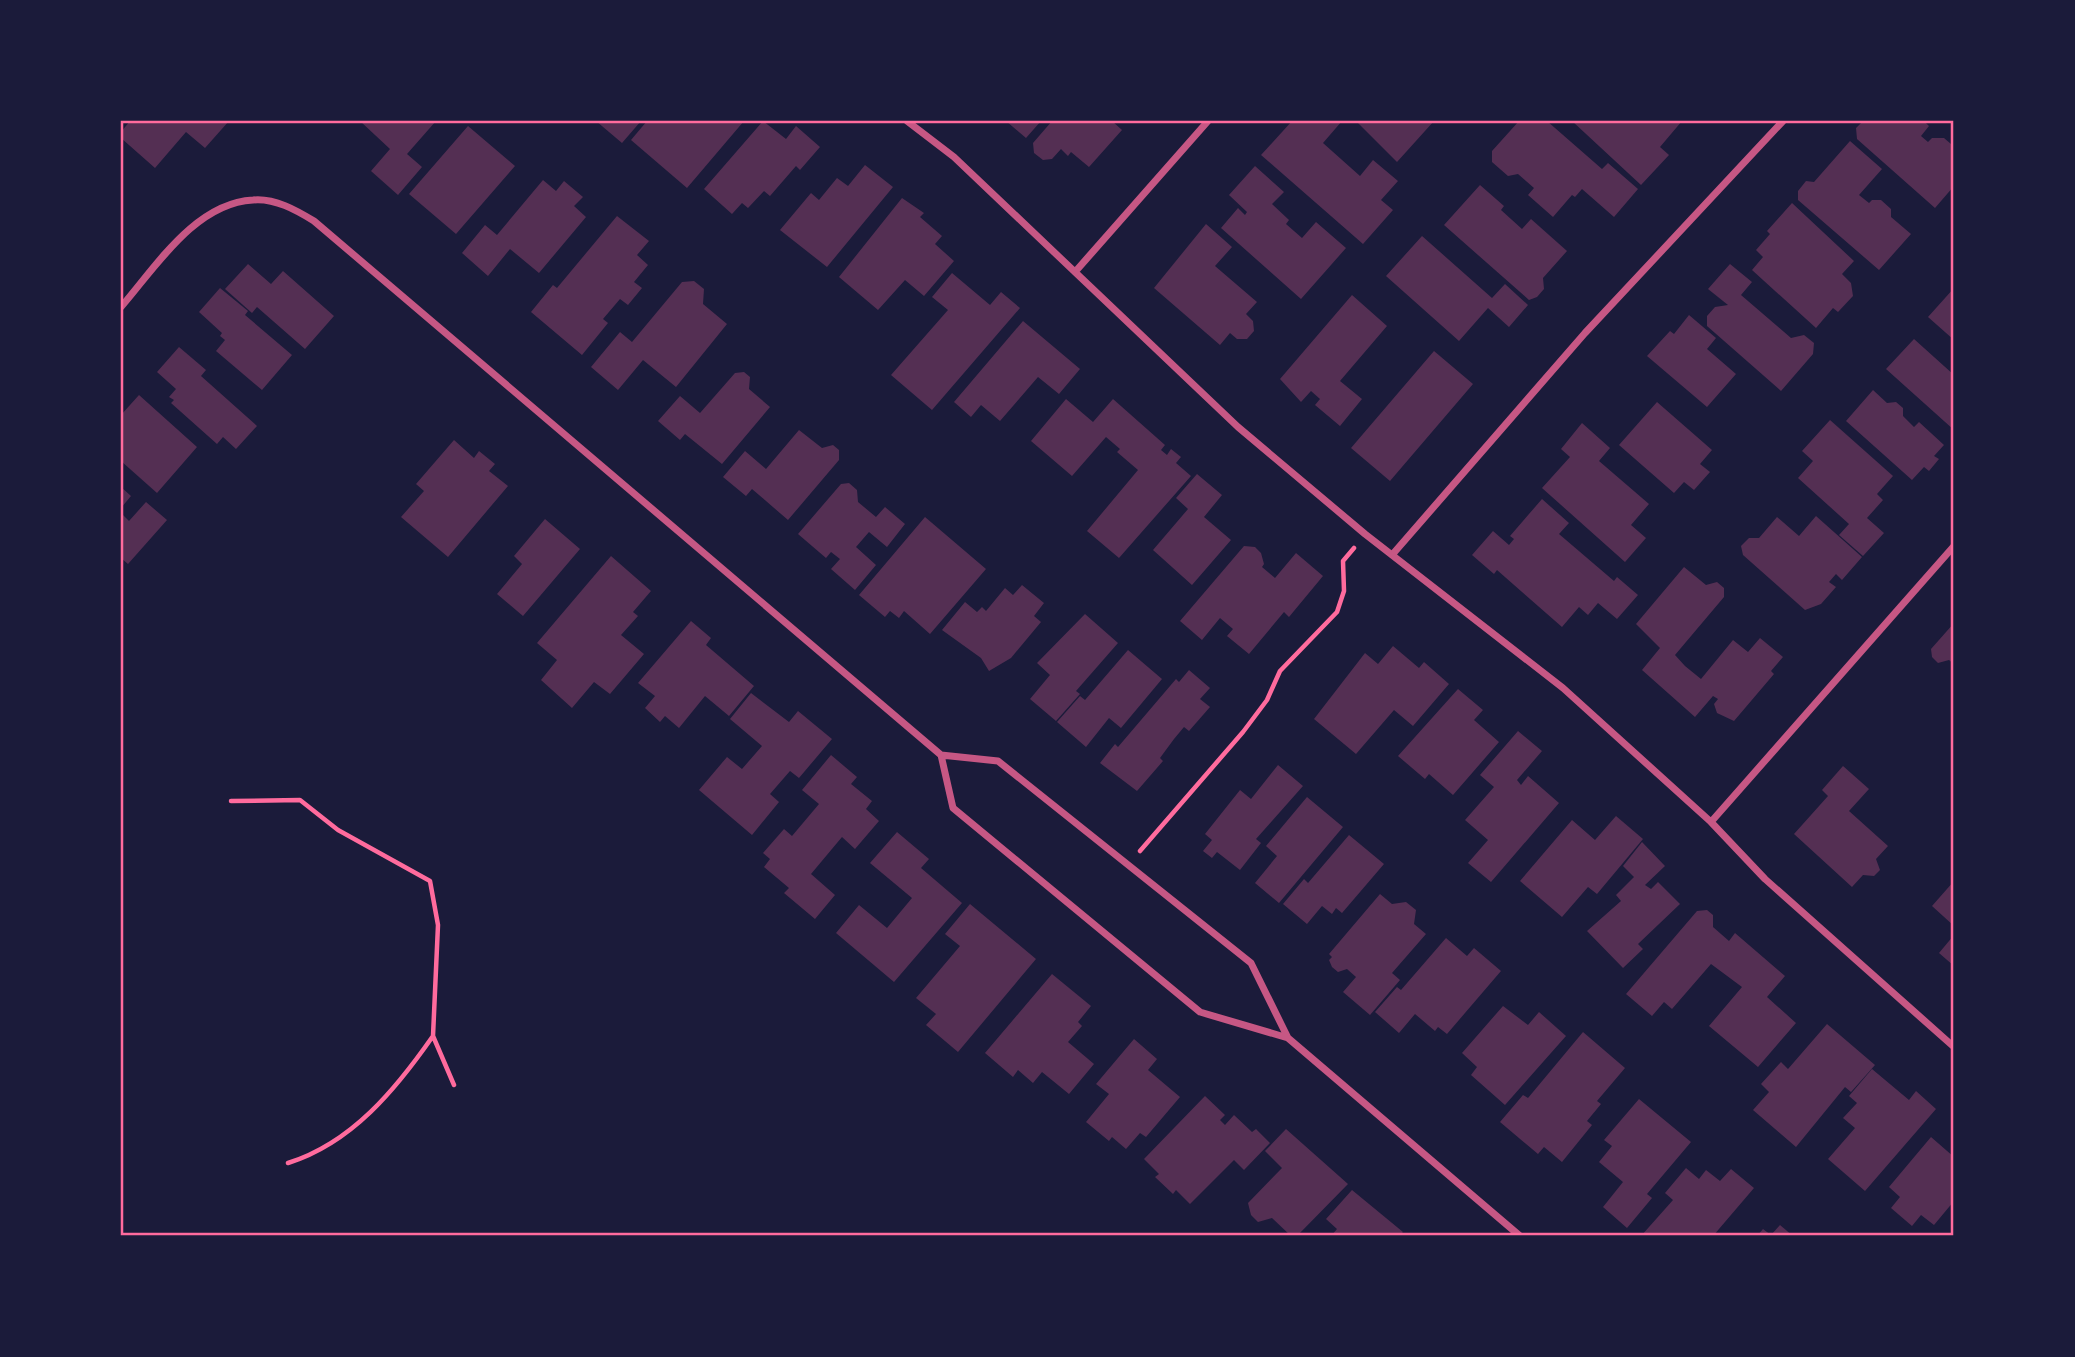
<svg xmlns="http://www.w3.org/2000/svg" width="2075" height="1357" font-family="'Sofia Sans Condensed',sans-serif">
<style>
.building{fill:#542f53}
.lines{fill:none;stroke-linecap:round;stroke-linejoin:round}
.path{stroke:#ff6b9d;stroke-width:4.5}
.minor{stroke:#c65784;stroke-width:7}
.neatline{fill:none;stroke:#ff6b9d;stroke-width:2.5}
</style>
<rect width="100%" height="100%" fill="#1b1b3a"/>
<!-- building -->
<path class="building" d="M130,121H229L205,148L186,132L155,168L121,138V132Z
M360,121H436L407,154L422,167L398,195L371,171L390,149Z
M596,121H641L622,143Z
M647,121H744L687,188L631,140Z
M763,121L786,139L796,126L820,147L800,170L796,166L770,196L764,191L748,208L742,203L732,214L704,189Z
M1006,121H1041L1026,138Z
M1052,121H1112L1122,130L1089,167L1071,152L1068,156L1061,149L1052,159L1043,160L1034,153L1033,143Z
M1292,121H1342L1323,143L1360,176L1373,160L1398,181L1381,200L1393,210L1363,244L1261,155Z
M1356,121H1434L1397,162Z
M1519,121H1547L1602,169L1608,163L1638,189L1614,217L1582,189L1575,197L1572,195L1553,217L1528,195L1534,188L1518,174L1508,176L1492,162V151Z
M1572,121H1682L1660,147L1669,155L1641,185Z
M1863,121H1924L1929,126L1921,136L1928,142L1932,138H1944L1951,144L1954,186L1935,208L1857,139L1856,128Z
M468,126L515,166L456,234L409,194Z
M1850,141L1882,169L1859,195L1869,203L1872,200H1881L1891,209V217L1911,234L1879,270L1798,200V191L1806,181L1814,182Z
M865,165L893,187L827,267L780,230L811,193L819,200L837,178L848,186Z
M1255,166L1284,192L1272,204L1289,220L1286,224L1302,238L1316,222L1346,248L1301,299L1221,228L1238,208L1245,215L1247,212L1229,195Z
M543,180L556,191L564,181L583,197L574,206L586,217L539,273L510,249L488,276L462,253L485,225L497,235Z
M1480,185L1504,206L1501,210L1522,229L1531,219L1567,251L1543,278L1544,289L1537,297L1529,300L1444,225Z
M902,198L924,213L920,217L942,236L935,244L954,261L924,296L905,280L878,310L839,277Z
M1792,203L1854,261L1842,274L1851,283L1853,296L1838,312L1833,308L1816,328L1752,270L1763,257L1756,250L1770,234L1767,231Z
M617,216L649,241L637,255L648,265L634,282L642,288L628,305L620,299L603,319L608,323L582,355L531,312L553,285L557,288Z
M1206,224L1232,247L1215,266L1257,302L1246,314L1253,321L1254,331L1247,339H1237L1230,333L1220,345L1154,288Z
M1422,236L1492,298L1505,284L1528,305L1509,327L1488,308L1459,341L1386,276Z
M248,264L271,284L283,271L334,316L305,349L257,307L252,313L225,289Z
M1730,264L1752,282L1741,295L1791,338L1804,335L1814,343L1813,354L1781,391L1707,326V316L1715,307L1728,305L1708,289Z
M952,273L990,305L1001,292L1020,308L932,410L891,375L948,310L932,297Z
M694,281L704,289L703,304L727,324L676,387L643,360L618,390L591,367L620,332L632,342L682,282Z
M220,288L248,311L245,315L292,355L262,390L216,351L225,340L220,336L222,333L199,312Z
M1954,288V340L1928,317Z
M1352,295L1387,326L1340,381L1362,399L1340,426L1315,405L1320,399L1311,391L1301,402L1280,379Z
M1689,315L1716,338L1707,349L1736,374L1707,407L1647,356L1670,331L1674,334Z
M1023,321L1080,369L1059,394L1038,377L1000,421L981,405L971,417L954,402Z
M1914,339L1954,375V430L1886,369Z
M179,347L206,370L201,376L257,426L236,449L223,437L217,444L171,403L174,400L169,397L176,389L157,372Z
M1434,351L1473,384L1390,481L1351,448Z
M744,372L750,377L749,389L770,407L722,464L685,434L680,440L658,421L680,396L700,413L735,373Z
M1873,390L1887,403L1896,402L1903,408V416L1914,427L1919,422L1944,445L1934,456L1939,459L1929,471L1924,467L1912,480L1846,421Z
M139,395L197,447L157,493L121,461V415Z
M1066,399L1093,422L1113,399L1165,445L1161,450L1167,455L1171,449L1181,457L1176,463L1191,476L1119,558L1087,531L1138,470L1117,452L1120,449L1106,437L1072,476L1031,441Z
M1657,402L1712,450L1700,464L1710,472L1694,490L1684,482L1674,493L1619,445Z
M1830,420L1893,476L1877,494L1883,500L1867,518L1884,533L1863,556L1839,535L1849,524L1798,478L1813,461L1802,451Z
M1582,423L1610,448L1599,461L1649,504L1631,525L1646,538L1625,562L1542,488L1570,457L1561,449Z
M799,430L822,448L833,445L839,450V460L788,520L752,489L746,496L723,477L745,451L766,469Z
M454,440L474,458L479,451L495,464L489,471L508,486L448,557L401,517L424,491L416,484Z
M1197,474L1222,495L1204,517L1231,540L1192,585L1153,550L1188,509L1176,498Z
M849,483L857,490L858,502L876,517L885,507L905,524L887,547L869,532L856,547L876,565L855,590L831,569L840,559L831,552L826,558L798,534L841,484Z
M121,487L131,496L121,508Z
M1542,499L1569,523L1559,534L1614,581L1617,577L1638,595L1617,619L1598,603L1588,615L1579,607L1562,627L1497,570L1494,574L1472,555L1493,531L1509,545L1514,539L1510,536Z
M146,502L167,520L128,564L121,558V513L129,521Z
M1816,516L1862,557L1842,580L1836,574L1829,582L1836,587L1821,604L1805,610L1743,555L1741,546L1749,538H1759L1777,517L1799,536Z
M925,517L986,569L930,634L904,611L899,618L890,611L885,617L859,595Z
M545,519L580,549L523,616L497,594L522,564L514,556Z
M1244,546L1255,547L1261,553L1264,564L1262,567L1275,578L1296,553L1323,576L1289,617L1284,612L1249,654L1227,636L1233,629L1220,618L1202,640L1180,621Z
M611,556L651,591L633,612L638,616L621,635L644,654L610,694L594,682L572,708L541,680L557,660L537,643Z
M1684,567L1706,585L1717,582L1724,588V597L1675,655L1685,666L1701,679L1733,640L1748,652L1760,638L1783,657L1771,671L1774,674L1734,721L1717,713L1714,704L1718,699L1713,696L1695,717L1642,670L1660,648L1636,624Z
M1022,585L1044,603L1034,616L1041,622L1011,658L989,671L981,658L942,630L965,602L977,612L982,607L986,611L1005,588L1013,595Z
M1085,614L1118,643L1076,691L1080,694L1056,721L1030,699L1050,675L1037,663Z
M691,621L711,638L706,645L754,686L729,716L705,696L679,728L665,716L660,722L645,708L655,696L638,683Z
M1954,623V664L1949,660L1938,663L1932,657L1931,649Z
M1393,646L1419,668L1424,662L1449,684L1413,726L1394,710L1356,754L1314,719L1365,653L1378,664Z
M1128,650L1162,679L1121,728L1109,718L1086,747L1057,722L1080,696L1085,700Z
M1189,670L1210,688L1200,699L1210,707L1189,731L1184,727L1174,739L1160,758L1163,761L1137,791L1100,763L1115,744L1118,747L1176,679L1179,682Z
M1458,689L1483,710L1474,720L1499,742L1453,795L1429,774L1425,779L1398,756Z
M751,693L789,722L798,711L832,739L799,778L790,771L770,794L779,802L752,835L699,790L727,757L742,769L762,746L730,719Z
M1518,731L1542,751L1517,780L1521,785L1528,776L1559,803L1491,882L1468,863L1488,840L1465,820L1494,787L1480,775Z
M831,755L857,777L851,784L872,801L866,809L879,821L855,849L842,837L811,874L835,895L815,919L784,893L789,888L764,867L770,859L763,853L784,829L792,836L819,804L802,790Z
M1278,765L1303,786L1256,839L1261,843L1240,870L1217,852L1212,858L1203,851L1212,840L1205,834L1240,790L1251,799Z
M1843,766L1869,789L1849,811L1888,846L1876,859L1880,870L1874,876L1863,875L1852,887L1794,834L1828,796L1822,790Z
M1307,797L1343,827L1279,903L1255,883L1277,856L1266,846Z
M1616,816L1643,839L1597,894L1588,887L1562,917L1520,881L1572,820L1595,840Z
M897,832L929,859L921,868L962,903L894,982L836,933L859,905L887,928L912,898L870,863Z
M1349,835L1384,864L1342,913L1336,908L1332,914L1322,906L1307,924L1283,904L1304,879L1308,883Z
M1642,842L1665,866L1645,885L1651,889L1658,882L1680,904L1638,944L1643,949L1623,968L1587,931L1621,901L1616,895L1634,877L1623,866Z
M1954,881V926L1932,906Z
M1380,894L1392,904L1406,902L1416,910L1414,924L1426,934L1392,973L1400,980L1370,1015L1343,992L1356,977L1347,969L1338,972L1332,967L1329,960L1332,957L1329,954Z
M970,904L1036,959L958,1052L926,1025L936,1014L916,998L960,946L945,934Z
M1707,910L1713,915V927L1729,941L1735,933L1785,976L1767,997L1796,1023L1758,1067L1709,1026L1742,987L1711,964L1672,1009L1664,1002L1652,1016L1626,994L1697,911Z
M1954,935V966L1939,953Z
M1446,938L1467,956L1474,948L1501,971L1447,1034L1438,1027L1435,1031L1415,1014L1399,1033L1375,1012L1397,987L1401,990Z
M1052,974L1091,1006L1078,1022L1082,1026L1068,1042L1094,1064L1069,1094L1042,1072L1033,1083L1018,1070L1013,1077L985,1053Z
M1503,1006L1528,1025L1539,1012L1566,1036L1505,1105L1471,1075L1477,1067L1462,1053Z
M1827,1024L1875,1065L1851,1092L1845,1087L1796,1147L1753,1110L1769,1092L1761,1084L1781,1062L1788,1069Z
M1583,1032L1625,1068L1597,1101L1601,1104L1587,1121L1592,1125L1562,1162L1544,1147L1538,1154L1500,1122L1523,1095L1528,1098Z
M1134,1039L1157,1059L1148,1070L1180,1097L1146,1137L1140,1133L1126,1149L1112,1137L1109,1141L1086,1122L1109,1094L1096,1084Z
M1872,1069L1909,1100L1916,1091L1936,1109L1865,1191L1828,1159L1855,1128L1843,1118L1857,1103L1849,1096Z
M1205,1096L1225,1115L1220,1120L1225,1125L1234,1115L1252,1132L1256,1129L1270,1143L1244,1170L1234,1160L1190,1204L1176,1190L1173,1194L1155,1177L1159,1174L1144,1159Z
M1639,1099L1691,1142L1647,1194L1652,1198L1627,1228L1603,1207L1623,1182L1599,1162L1612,1146L1604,1140Z
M1286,1129L1348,1184L1297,1236H1291L1272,1218L1258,1222L1251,1215L1248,1203L1282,1168L1265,1151Z
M1931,1137L1954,1157V1201L1934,1225L1921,1215L1912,1226L1891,1208L1900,1197L1889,1187Z
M1686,1168L1699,1179L1706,1170L1720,1181L1731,1169L1754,1188L1713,1236H1641L1673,1200L1665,1193Z
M1352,1190L1403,1232L1399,1236H1331L1337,1229L1326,1219Z
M1780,1225L1793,1236H1757L1763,1229L1771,1235Z"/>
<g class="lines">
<!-- path -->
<path class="path" d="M231,801L300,800L338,830L430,881L438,925L433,1036L454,1085
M1140,851L1243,732L1267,700L1280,671L1337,612L1344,591L1343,561L1354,548
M288,1163C352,1143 396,1089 433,1036"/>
<!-- minor -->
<path class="minor" d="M907,121L954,157L1238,427L1365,534L1563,688L1711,822L1954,546
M1075,272L1208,121
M121,307C155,268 195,203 253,200C275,198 296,210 314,221L941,755L998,761L1251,963L1288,1038L1520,1236
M1392,555L1585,333L1783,121
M941,755L953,808L1200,1012L1288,1038
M1711,822L1765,879L1954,1047"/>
</g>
<!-- border -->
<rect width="2075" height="1357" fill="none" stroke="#1b1b3a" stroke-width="245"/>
<rect x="122" y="122" width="1830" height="1112" class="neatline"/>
</svg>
